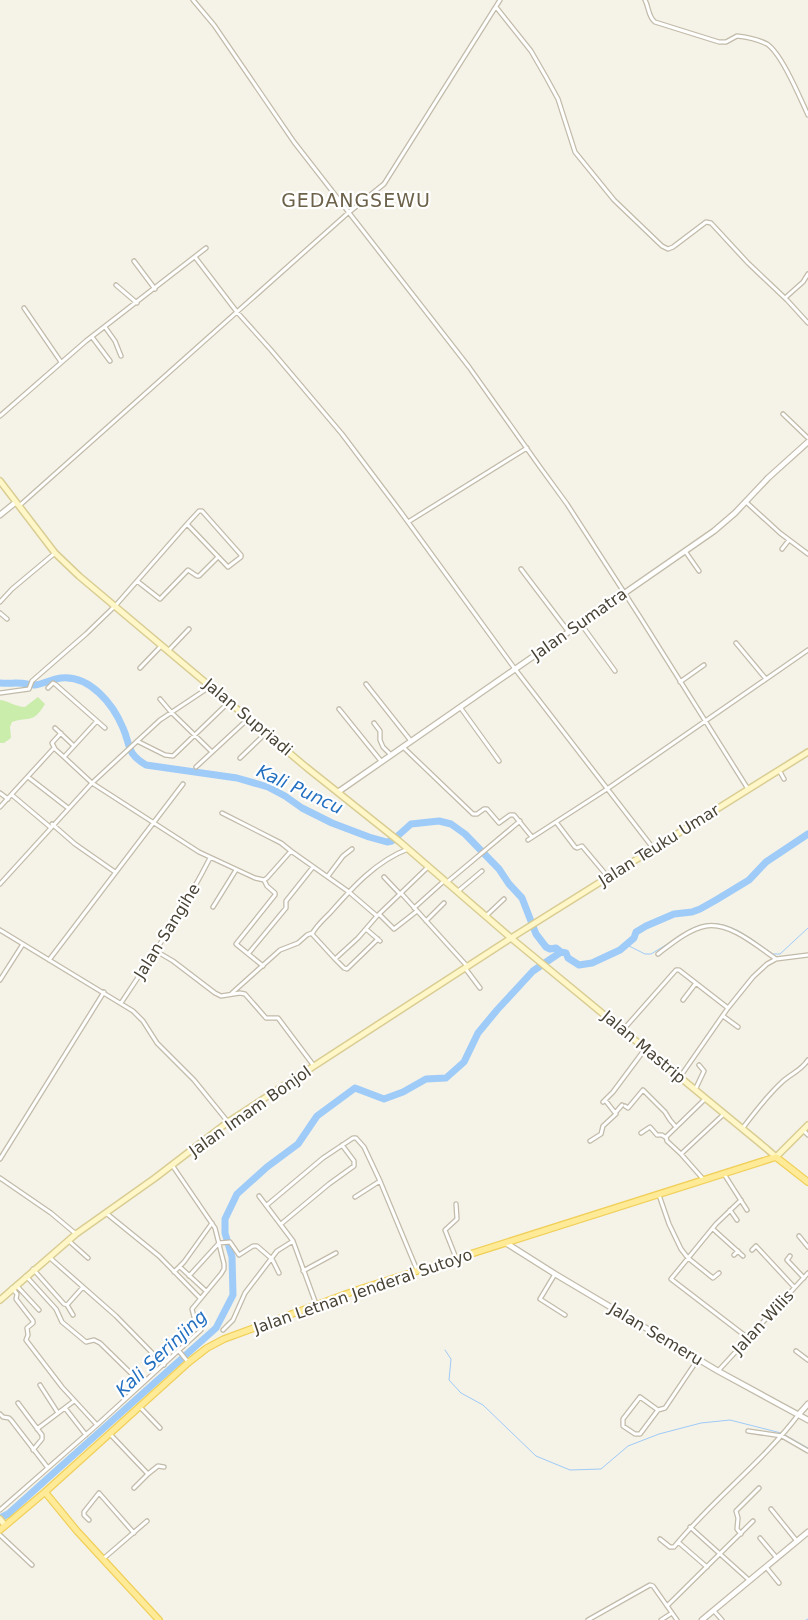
<svg xmlns="http://www.w3.org/2000/svg" width="808" height="1620" font-family="'DejaVu Sans',sans-serif">
<style>
.green{fill:#caedac}
.lines{fill:none;stroke-linecap:round;stroke-linejoin:round}
.stream{stroke:#9ecbf7;stroke-width:1}
.river{stroke:#9ecbf7;stroke-width:7}
.minor-casing{stroke:#c2bba9;stroke-width:5.5}
.tertiary-casing{stroke:#c2bba9;stroke-width:7}
.secondary-casing{stroke:#d9cd93;stroke-width:8}
.primary-casing{stroke:#f0d05b;stroke-width:8}
.minor{stroke:#fff;stroke-width:3}
.tertiary{stroke:#fff;stroke-width:4.5}
.secondary{stroke:#fff7c8;stroke-width:5}
.primary{stroke:#ffeb97;stroke-width:5.5}
.labels{text-anchor:middle;dominant-baseline:central;stroke-width:4.5;stroke-linejoin:round;paint-order:stroke}
.street-label{font-size:16px;fill:#494335;stroke:#fff}
.water-label{font-size:18px;font-style:italic;fill:#2370c1;stroke:#fff}
.quarter-label{font-size:19px;letter-spacing:1px;fill:#6d634b;stroke:#fff}
</style>
<rect width="100%" height="100%" fill="#f5f2e8"/>
<!-- green -->
<path class="green" d="M38,697L45,704C33,724 30,716 12,722L10,727L11,738L4,743H0V700C9,701 16,707 25,707Z"/>
<g class="lines">
<!-- stream -->
<path class="stream" d="M689,930C722,912 746,936 773,954H780L808,928
M627,945L645,954H651L684,934
M445,1350L451,1359L449,1380L461,1393L483,1405L536,1456L570,1470L601,1469L628,1446L659,1434L701,1423L730,1420L781,1433
M785,1435L808,1448
M806,1620L808,1619"/>
<!-- river -->
<path class="river" d="M0,683C9,684 18,682 27,684C28,684 34,685 35,685C43,684 52,679 61,678C90,675 113,704 123,728C131,746 126,753 146,765L237,778L268,787L285,796L302,808L332,823L369,837L387,842L392,841L411,824L439,821L451,824L465,834L499,869L509,884L522,898L536,934L546,947L550,949L556,948L561,952
M0,1518L8,1514L48,1478L216,1328L233,1295L232,1257L225,1233V1219L237,1194L267,1167L298,1144L317,1116L355,1088L384,1099L403,1092L426,1079L446,1078L464,1062L478,1033L497,1010L533,971L561,952L566,953L568,958L579,965L592,963L620,950L634,938L636,932L646,926L674,914L692,912L700,909L716,900L749,880L766,862L808,834"/>
<defs>
<path id="minor" d="M193,0L214,25L294,142L469,367L540,467L567,504L640,617L748,789
M645,0C649,7 648,17 655,22L719,42H726L737,36C746,37 759,40 767,44C782,54 800,98 808,115
M496,7L531,51L546,77L558,99L575,152L614,200L662,246L668,249L673,247L706,222L711,223L748,263L787,300L808,323
M195,257L237,312L271,350L342,434L400,511L515,669L653,848
M134,261L155,289
M116,285L137,303
M785,298L803,282L808,274
M24,308L61,362
M105,327L115,341L121,356
M92,337L110,361
M783,414L808,438
M0,416L86,341L206,248
M746,502L780,533L808,554
M19,506L348,213L384,184L500,0
M408,522L527,448
M782,549L789,540
M685,551L699,571
M521,569L568,631
M137,581L160,599L188,570L197,576H199L218,557
M0,602L12,589L55,553
M0,613L7,619
M581,624L615,671
M736,643L766,679
M169,650L189,629
M140,668L162,645
M680,682L704,665
M366,684L411,741
M48,688L53,683L55,684L105,728
M0,693L29,689L32,681L86,634L116,605L187,524L228,567L241,557V555L202,511H199L187,524
M160,699L171,712L212,752
M460,707L499,761
M339,709L381,761
M374,723L380,731V740L383,747L391,755
M55,728L74,746
M137,741L165,755L173,756L229,702
M403,747L473,814H477L484,809H487L499,823L510,815H514L532,837
M55,749L52,743L61,733
M64,757L92,783L160,720L211,686
M240,758L266,733
M196,767L249,718
M779,770L784,779
M28,777L68,808
M0,793L8,799
M12,795L50,827
M0,807L53,749H55L64,757L97,721
M222,813L281,843L291,851
M556,822L575,847L577,848L582,846L608,877
M52,824L75,844L115,872
M528,840L607,789L808,650
M328,876L343,856L352,849
M384,877L400,894
M446,883L520,821
M0,884L92,783L199,852L255,878L264,880L267,878L291,851L349,892L377,916L401,893L467,966
M457,892L482,871
M401,893L428,867
M213,907L236,870
M414,908L444,881
M379,914L394,929L417,911
M377,916L358,938L335,959L312,934C316,926 324,919 330,913C352,888 376,861 408,849
M486,916L504,899
M426,921L444,903
M366,929L380,941
M0,930L133,1011L143,1021L157,1043L194,1080L228,1122
M156,951L173,961L215,993L221,996L240,993L245,994L266,1018H278L314,1066
M248,954L286,908V901L313,867
M658,954C671,944 689,929 706,926C730,922 757,946 776,959
M335,959L344,968L347,969L378,939
M49,960L183,784
M263,966L236,944L275,895V893L267,886L264,880
M465,968L480,988
M0,980L23,944
M232,993L280,950L298,943L307,935L312,933
M683,1000L696,983
M121,1003C153,955 184,909 210,858
M723,1016L738,1027
M623,1030L676,970H679L728,1008
M680,1077L728,1008L753,977L767,964L776,959L808,955
M695,1090L704,1071L699,1065
M603,1102L613,1092L645,1049
M625,1106L628,1108L643,1090L665,1112L670,1120L676,1127
M616,1112L622,1105
M742,1129C754,1113 766,1097 781,1083C790,1074 801,1071 808,1060
M803,1130L808,1135
M641,1133L650,1127L657,1135H662L665,1137
M590,1141L601,1134L603,1126L616,1114L605,1100
M681,1154L667,1141L666,1137L705,1099
M0,1159L104,992
M724,1174L747,1210
M0,1178L51,1213L76,1234
M704,1180L681,1154L724,1114
M659,1195L669,1224L681,1249L688,1258L713,1278L719,1273
M259,1196L293,1241L316,1304
M355,1197L380,1181
M741,1200L716,1224L671,1279L748,1338
M267,1205L323,1158L353,1138H356L364,1147L380,1181L417,1270
M730,1210L737,1220
M106,1213L159,1256L200,1298
M281,1224L329,1184L354,1166V1161L342,1145
M713,1229L743,1256
M799,1236L808,1247
M69,1241L88,1258
M752,1250L756,1246L794,1287
M734,1255L738,1251
M790,1256L787,1260L804,1278
M49,1257L116,1316L164,1365
M456,1258L445,1230L457,1219L456,1204
M180,1267L206,1291
M33,1269L64,1304L67,1305
M303,1271L336,1253
M174,1272L184,1262L212,1223
M555,1274L540,1299L565,1315
M26,1276L56,1309L62,1322L86,1342L94,1340L100,1343L142,1384
M189,1276L219,1243L230,1242L239,1255L253,1246H257L272,1259L279,1273
M16,1285L39,1310
M12,1288L17,1294L16,1299L33,1321V1323L27,1328L28,1335L26,1340L62,1387L97,1425
M73,1315L67,1305L83,1287
M223,1330L233,1320L245,1293L277,1251L293,1241
M179,1351L188,1362
M796,1351L808,1360
M718,1371L808,1273
M40,1385L58,1413
M18,1403L42,1435V1439L33,1450
M140,1407L160,1428
M65,1408L86,1435
M658,1410L640,1434H635L623,1426V1419L640,1397L658,1410L665,1408L698,1359
M0,1414L3,1417L9,1418L11,1420L48,1468
M37,1429L74,1401
M748,1431L782,1436L808,1451
M110,1434L148,1474L134,1488
M148,1474L158,1466L164,1467
M771,1509L796,1540
M0,1510L97,1425L201,1330L195,1321L192,1309L221,1274L224,1269V1264L215,1228L172,1165
M89,1520L84,1515V1512L99,1493L134,1533
M690,1527L749,1580
M741,1534L737,1529L738,1518L736,1511L759,1488
M0,1535L32,1565
M760,1538L776,1557
M660,1539L670,1547H674C712,1500 762,1463 799,1414
M678,1542L707,1567
M103,1559L147,1521
M766,1567L779,1583
M667,1606L753,1521
M714,1611L722,1620
M588,1620L650,1585L653,1586L677,1620
M661,1620L672,1613"/>
<path id="tertiary" d="M0,515L16,502
M338,792L714,531L735,513L768,478L808,442
M506,1243L555,1274L718,1371L808,1420
M799,1414L808,1404
M702,1620L808,1532"/>
<path id="secondary" d="M0,481L55,553L79,576L306,767L400,842L511,938L767,1149L776,1157L808,1125
M0,1300L76,1234L155,1178L228,1122L511,938L808,752
M0,1519L5,1525"/>
<path id="primary" d="M45,1492L77,1531L159,1620
M0,1530L45,1492L189,1362L207,1348L224,1339L357,1290L776,1157L808,1182"/>
</defs>
<!-- minor casing -->
<use href="#minor" class="minor-casing"/>
<!-- tertiary casing -->
<use href="#tertiary" class="tertiary-casing"/>
<!-- secondary casing -->
<use href="#secondary" class="secondary-casing"/>
<!-- primary casing -->
<use href="#primary" class="primary-casing"/>
<!-- minor -->
<use href="#minor" class="minor"/>
<!-- tertiary -->
<use href="#tertiary" class="tertiary"/>
<!-- secondary -->
<use href="#secondary" class="secondary"/>
<!-- primary -->
<use href="#primary" class="primary"/>
</g>
<g class="labels">
<!-- street labels -->
<g class="street-label">
<text transform="translate(579 624) rotate(-35)">Jalan Sumatra</text>
<text transform="translate(248 717) rotate(40)">Jalan Supriadi</text>
<text transform="translate(659 845) rotate(-32)">Jalan Teuku Umar</text>
<text transform="translate(167 931) rotate(-58)">Jalan Sangihe</text>
<text transform="translate(644 1047) rotate(40)">Jalan Mastrip</text>
<text transform="translate(250 1111) rotate(-35)">Jalan Imam Bonjol</text>
<text transform="translate(363 1291) rotate(-19)">Jalan Letnan Jenderal Sutoyo</text>
<text transform="translate(763 1322) rotate(-47)">Jalan Wilis</text>
<text transform="translate(656 1334) rotate(31)">Jalan Semeru</text>
</g>
<!-- water labels -->
<g class="water-label">
<text transform="translate(300 789) rotate(25)">Kali Puncu</text>
<text transform="translate(161 1353) rotate(-43)">Kali Serinjing</text>
</g>
<!-- quarter labels -->
<g class="quarter-label">
<text x="356" y="200">GEDANGSEWU</text>
</g>
</g>
</svg>
